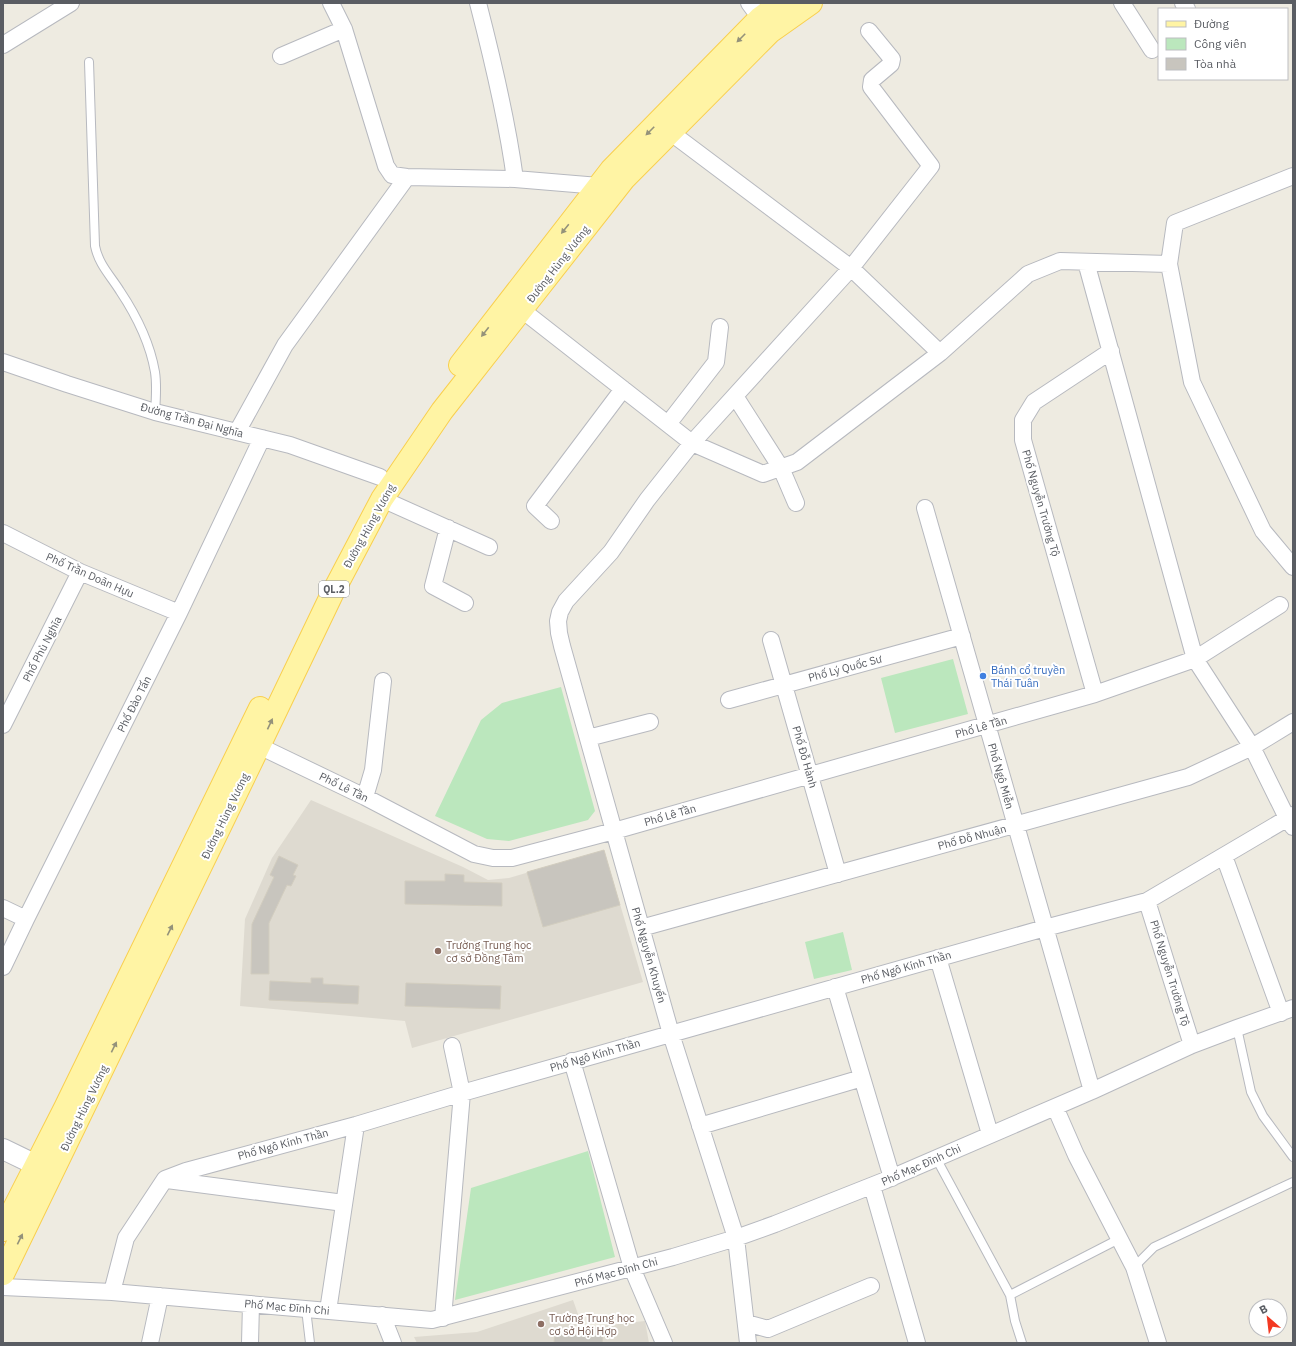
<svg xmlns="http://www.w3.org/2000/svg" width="1296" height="1346" font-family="'IBM Plex Sans',sans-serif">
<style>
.education{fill:#dedad0}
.green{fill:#bbe7bd}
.building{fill:#c8c5be;stroke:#d2cdbf}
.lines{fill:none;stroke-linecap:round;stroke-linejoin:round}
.service-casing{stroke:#b7b9bf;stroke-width:10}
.minor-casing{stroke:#b7b9bf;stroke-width:18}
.tertiary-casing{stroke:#b7b9bf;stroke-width:22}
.primary-casing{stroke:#f9cf4e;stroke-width:24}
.service{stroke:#fff;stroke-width:8}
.minor{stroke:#fff;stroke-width:16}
.tertiary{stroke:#fff;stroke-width:20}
.primary{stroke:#fff4a4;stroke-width:22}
.oneway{fill:#94927a}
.shop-dot{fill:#3f7fe0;stroke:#fff;stroke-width:1.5}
.education-dot{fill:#8d6e63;stroke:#fff;stroke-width:1.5}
.labels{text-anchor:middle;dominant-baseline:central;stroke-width:4;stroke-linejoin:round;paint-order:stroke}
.shield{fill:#fff;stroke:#8c8e92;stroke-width:1}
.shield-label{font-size:10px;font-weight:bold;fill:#5a5d63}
.street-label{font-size:11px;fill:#5a5d63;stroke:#fff}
.shop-label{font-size:11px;fill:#366cbe;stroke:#fff;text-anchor:start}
.education-label{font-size:11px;fill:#785e54;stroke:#fff;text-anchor:start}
</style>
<rect width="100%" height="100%" fill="#eeebe1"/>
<!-- education -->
<path class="education" d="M311,800L463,867L488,880L509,878L604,850L643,982L412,1048L405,1021L240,1006L245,919L272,858Z
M573,1300L583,1328L645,1321L649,1343H417L414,1337L477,1332Z"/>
<!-- green -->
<path class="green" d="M953,659L968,714L895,733L881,678Z
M561,687L595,811L588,820L509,841L487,839L435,816L481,720L502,703Z
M843,932L852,970L814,979L805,942Z
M588,1151L615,1257L455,1300L471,1188Z"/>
<!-- building -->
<path class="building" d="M604,850L620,905L543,927L527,872Z
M279,856L298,865L293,875L296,876L291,886L287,885L269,923V974H251L252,924L274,877L270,875Z
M445,874L464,875V882L502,883V906L405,904V881H445Z
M311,978H323V984L359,986L358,1004L269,1000L270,981L311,983Z
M406,983L501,986L500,1009L405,1006Z
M555,1330L603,1336L602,1343H554Z"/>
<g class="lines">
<defs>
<path id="service" d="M89,62L95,246C99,265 110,275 120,291C136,315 150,343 155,372C157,385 156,399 155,412
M1237,1028L1251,1092L1263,1116L1293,1157
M936,1158L1010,1295L1015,1321L1022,1343
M1134,1267L1154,1247L1293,1182
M1010,1295L1119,1239
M306,1309L310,1343"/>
<path id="minor" d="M331,3L344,29L386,166L392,175L407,177L515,179
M478,3C493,61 507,119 515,179L599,186
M749,3L760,18
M1122,3L1152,50
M1183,3L1187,9
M3,45L71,3
M281,56L344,29
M670,132L851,268L940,353
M1293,176L1175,223L1169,264L1192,382L1263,531L1293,567
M1086,262L1195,659L1252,747L1287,818L1293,827
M522,310L692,443L763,474L797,462L940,353L1028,274L1060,261L1169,264
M3,362L67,384L155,412L290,445L380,477
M735,396L781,468L796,503
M668,424L716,362L720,327
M237,432L285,345L407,177
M382,499L489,547
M925,508L1092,1091
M551,521L535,506L623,389
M448,528L433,586L465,603
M3,533L80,572L179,613
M771,640L838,874
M1095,694L1023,440V420L1034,402L1111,351
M729,700L962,636
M3,725L80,572
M588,738L650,722
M259,746L365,797L474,854L493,858H512L614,831L1095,694L1195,659L1280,605
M365,797L373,770L383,681
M1224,856L1281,1013
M1147,901L1192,1045
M3,908L26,919
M641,928L1188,777L1252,747L1293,722
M938,958L990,1134
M3,967L26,919L179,613L262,438
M835,987L892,1178
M572,1061L632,1268L664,1343
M1055,1107L1076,1155L1134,1267L1158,1343
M700,1126L862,1078
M167,1180L344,1203
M872,1186L917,1343
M3,1287L112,1292L432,1320L673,1257L736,1238L775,1224L886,1180L1092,1091L1192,1045L1237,1028L1293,1008
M112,1292L126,1238L165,1179L186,1171L356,1125L462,1093L1045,928L1147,901L1293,815
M328,1311L356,1125
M382,1315L393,1343
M443,1318L462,1093L452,1046
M746,1323L768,1329L871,1286
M150,1343L160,1296
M250,1343L251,1304
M748,1343L736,1238L671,1034L562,646L559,633L558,621L560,612L566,601L611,552L647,500L692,443L851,268L931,166L871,87L872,80L891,64L892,59L869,31"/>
<path id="tertiary" d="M3,1149L36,1165"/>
<path id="primary" d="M460,365L611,170L760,18L781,3
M3,1230L65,1108L260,708
M3,1274L259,746L332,594L382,499L442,411L624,179L770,32L811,3"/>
</defs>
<!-- service casing -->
<use href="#service" class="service-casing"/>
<!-- minor casing -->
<use href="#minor" class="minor-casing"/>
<!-- tertiary casing -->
<use href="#tertiary" class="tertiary-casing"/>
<!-- primary casing -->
<use href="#primary" class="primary-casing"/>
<!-- service -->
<use href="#service" class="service"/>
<!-- minor -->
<use href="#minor" class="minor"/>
<!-- tertiary -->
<use href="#tertiary" class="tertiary"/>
<!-- primary -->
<use href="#primary" class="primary"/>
</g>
<!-- one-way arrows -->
<defs><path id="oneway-solid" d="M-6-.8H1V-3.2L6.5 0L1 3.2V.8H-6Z"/></defs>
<g class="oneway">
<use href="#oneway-solid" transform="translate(741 38) rotate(135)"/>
<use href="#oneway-solid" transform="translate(650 131) rotate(135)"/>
<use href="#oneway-solid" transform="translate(565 229) rotate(129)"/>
<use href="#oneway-solid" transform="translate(485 332) rotate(128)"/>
<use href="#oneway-solid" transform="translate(270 724) rotate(-65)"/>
<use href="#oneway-solid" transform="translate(170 930) rotate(-64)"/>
<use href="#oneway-solid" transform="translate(114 1047) rotate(-64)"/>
<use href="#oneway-solid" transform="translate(20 1239) rotate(-64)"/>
</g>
<!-- markers -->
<circle class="shop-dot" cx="983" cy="676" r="4"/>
<g class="education-dot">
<circle cx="438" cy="951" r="4"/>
<circle cx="541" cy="1324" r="4"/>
</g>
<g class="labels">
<!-- shield labels -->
<rect class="shield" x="319" y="581" width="30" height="16" rx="3"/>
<g class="shield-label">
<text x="334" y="589">QL.2</text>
</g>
<!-- street labels -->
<g class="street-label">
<text transform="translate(558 264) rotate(-52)">Đường Hùng Vương</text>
<text transform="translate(192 420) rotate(15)">Đường Trần Đại Nghĩa</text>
<text transform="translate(1041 503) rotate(74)">Phố Nguyễn Trường Tộ</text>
<text transform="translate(369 526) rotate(-61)">Đường Hùng Vương</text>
<text transform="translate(90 575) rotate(24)">Phố Trần Doãn Hựu</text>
<text transform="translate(42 649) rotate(-63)">Phố Phù Nghĩa</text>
<text transform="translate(845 668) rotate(-15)">Phố Lý Quốc Sư</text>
<text transform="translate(134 704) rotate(-63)">Phố Đào Tấn</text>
<text transform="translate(981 727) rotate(-16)">Phố Lê Tần</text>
<text transform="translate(805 757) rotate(74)">Phố Đỗ Hành</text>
<text transform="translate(1001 776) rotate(74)">Phố Ngô Miễn</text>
<text transform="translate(344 787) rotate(26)">Phố Lê Tần</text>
<text transform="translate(670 815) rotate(-16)">Phố Lê Tần</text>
<text transform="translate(225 816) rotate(-64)">Đường Hùng Vương</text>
<text transform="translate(972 837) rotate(-15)">Phố Đỗ Nhuận</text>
<text transform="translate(649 955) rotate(74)">Phố Nguyễn Khuyến</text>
<text transform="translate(906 967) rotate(-16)">Phố Ngô Kính Thần</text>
<text transform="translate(1170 973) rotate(73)">Phố Nguyễn Trường Tộ</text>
<text transform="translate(595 1055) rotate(-16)">Phố Ngô Kính Thần</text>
<text transform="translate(84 1108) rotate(-64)">Đường Hùng Vương</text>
<text transform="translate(283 1144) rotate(-15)">Phố Ngô Kính Thần</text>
<text transform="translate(921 1165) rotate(-24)">Phố Mạc Đĩnh Chi</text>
<text transform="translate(616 1272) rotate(-15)">Phố Mạc Đĩnh Chi</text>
<text transform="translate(287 1307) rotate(5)">Phố Mạc Đĩnh Chi</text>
</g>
<!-- shop labels -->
<g class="shop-label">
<text x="991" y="670">Bánh cổ truyền<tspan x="991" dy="13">Thái Tuân</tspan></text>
</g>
<!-- education labels -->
<g class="education-label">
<text x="446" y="945">Trường Trung học<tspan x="446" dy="13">cơ sở Đồng Tâm</tspan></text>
<text x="549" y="1318">Trường Trung học<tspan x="549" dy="13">cơ sở Hội Hợp</tspan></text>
</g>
</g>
<!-- border -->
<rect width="1296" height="1346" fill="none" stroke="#5a5d63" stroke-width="8"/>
<!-- legend -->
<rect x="1158" y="8" width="130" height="72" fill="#ffffff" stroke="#bdbec1"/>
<rect x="1166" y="21" width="20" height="6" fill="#fff4a4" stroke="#bdbec1"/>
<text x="1194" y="28" font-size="12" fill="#5a5d63">Đường</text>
<rect x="1166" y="38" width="20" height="12" fill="#bbe7bd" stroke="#bdbec1"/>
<text x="1194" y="48" font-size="12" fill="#5a5d63">Công viên</text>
<rect x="1166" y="58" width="20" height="12" fill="#c8c5be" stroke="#bdbec1"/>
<text x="1194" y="68" font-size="12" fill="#5a5d63">Tòa nhà</text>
<!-- north arrow -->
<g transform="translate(1268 1318) rotate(332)"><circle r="19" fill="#ffffff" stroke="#bdbec1"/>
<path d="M0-3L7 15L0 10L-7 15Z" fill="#f33922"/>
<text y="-6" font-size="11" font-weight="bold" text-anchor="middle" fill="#5a5d63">B</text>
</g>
</svg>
